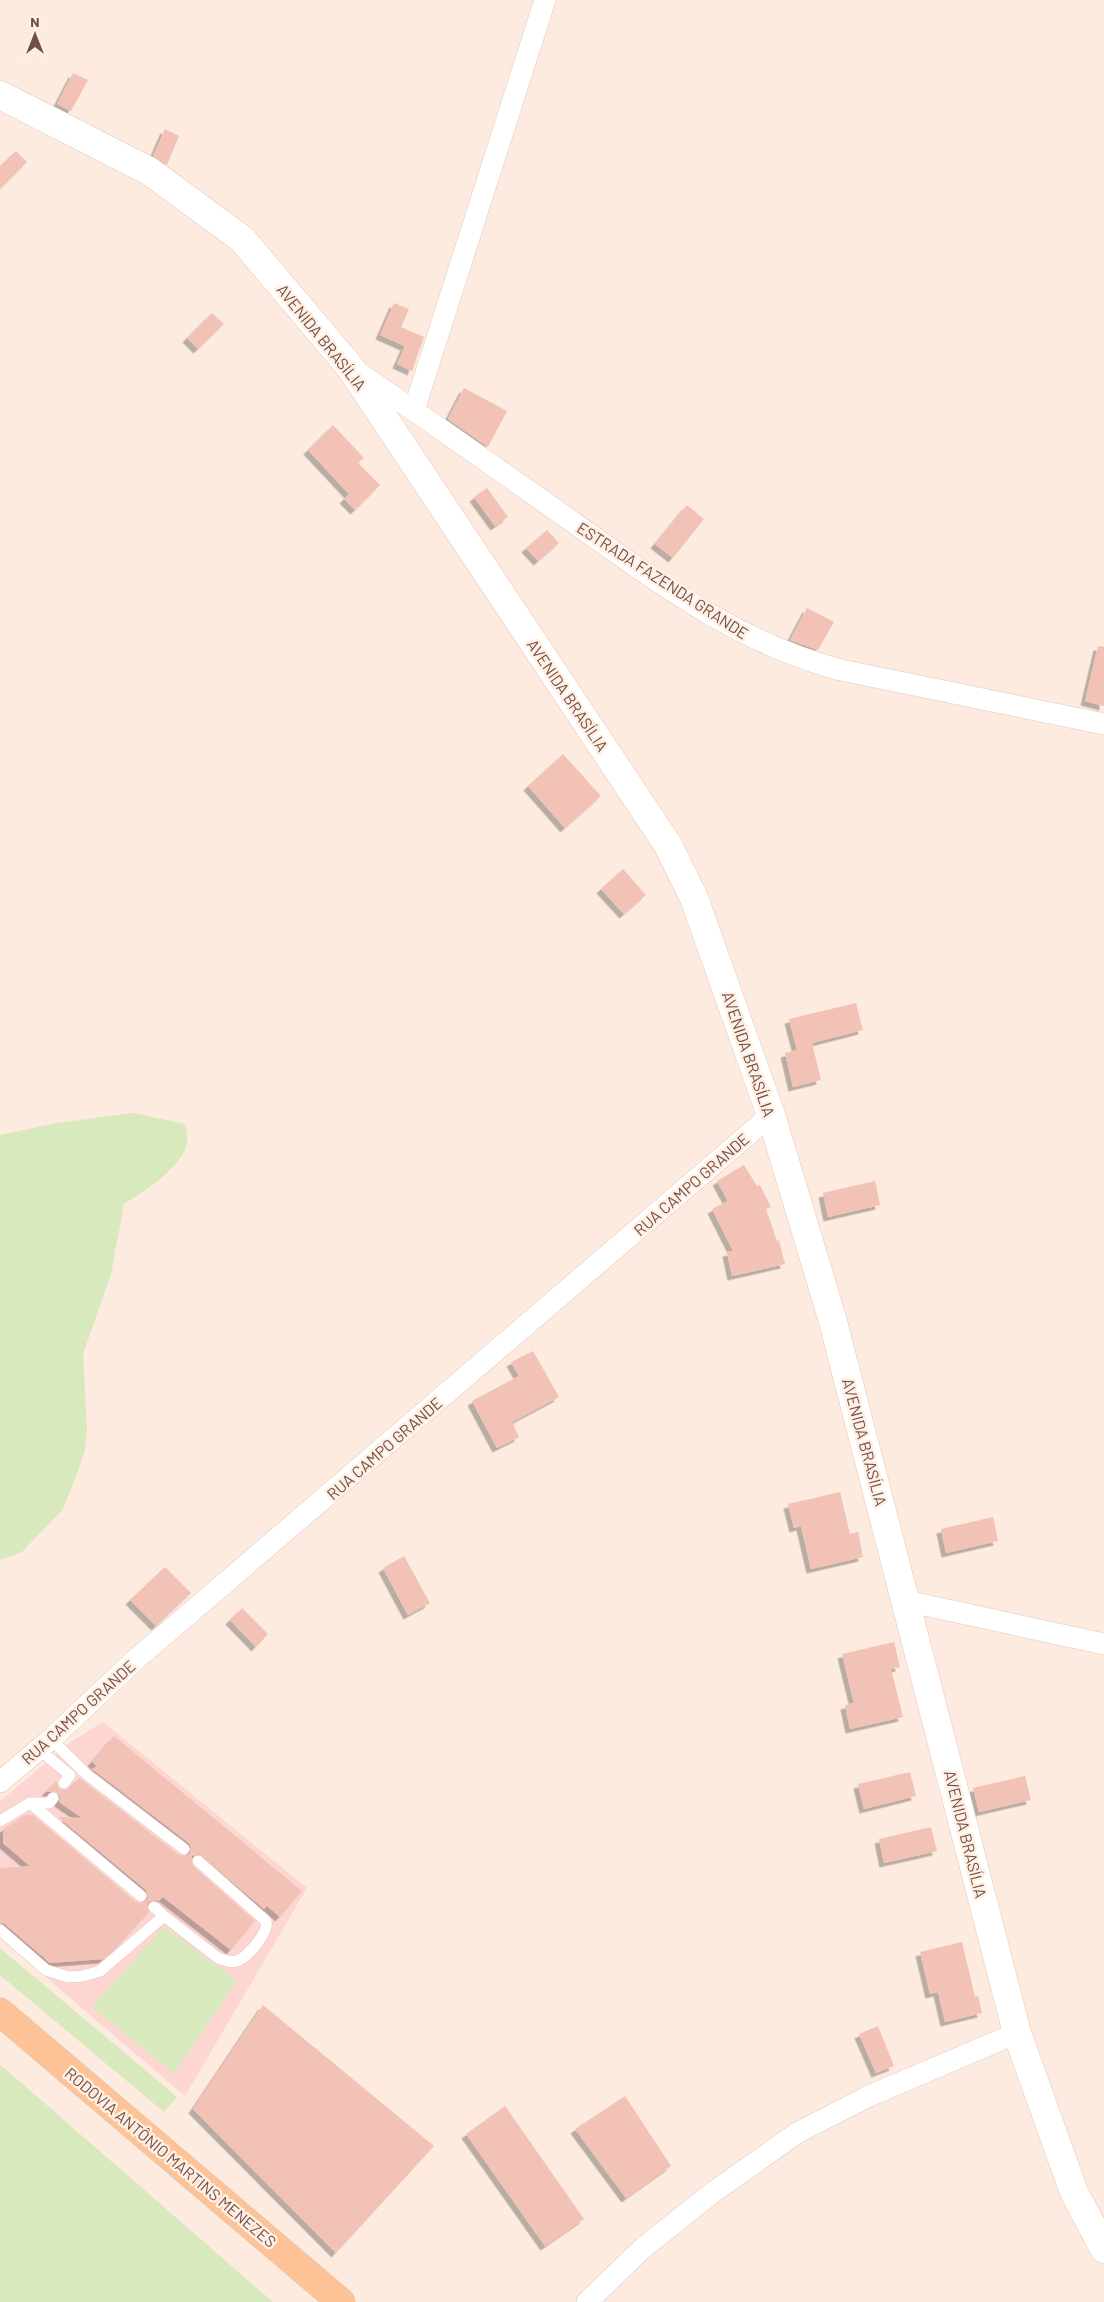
<svg xmlns="http://www.w3.org/2000/svg" width="1104" height="2302" font-family="Barlow,sans-serif">
<style>
.commercial{fill:#fdd6d1}
.green{fill:#d7e9bd}
.building{fill:#f2c2b6;filter:url(#shadow)}
.lines{fill:none;stroke-linecap:round;stroke-linejoin:round}
.lane-casing{stroke:#e2c7be;stroke-width:12}
.street-casing{stroke:#e2c7be;stroke-width:22}
.secondary-casing{stroke:#e7c7ba;stroke-width:29}
.primary-casing{stroke:#d8cdcb;stroke-width:29}
.lane{stroke:#fff;stroke-width:11}
.street{stroke:#fff;stroke-width:21}
.secondary{stroke:#fff;stroke-width:28}
.primary{stroke:#fdc295;stroke-width:28}
.labels{text-anchor:middle;dominant-baseline:central;stroke-width:5;stroke-linejoin:round;paint-order:stroke}
.street-label{font-size:16px;fill:#724e46;stroke:#fff0e4}
</style>
<defs>
<filter id="shadow"><feDropShadow dx="-4.5" dy="4.5" stdDeviation="0" flood-color="#0004"/></filter>
</defs>
<rect width="100%" height="100%" fill="#fcebde"/>
<!-- commercial -->
<path class="commercial" d="M103,1722L307,1888L185,2096L0,1938V1801L72,1741Z"/>
<!-- green -->
<path class="green" d="M133,1113L185,1124C186,1130 188,1138 187,1143C182,1168 144,1191 124,1204L111,1274L83,1354L87,1430L85,1450L78,1471L63,1509L22,1552L0,1560V1135L57,1123Z
M164,1927L237,1981L174,2073L91,2007Z
M0,1948L177,2097L164,2112L0,1975Z
M0,2065L3,2067L273,2302H0Z"/>
<!-- building -->
<path class="building" d="M73,73L88,80L71,111L57,104Z
M165,129L179,136L167,165L153,156Z
M16,151L27,162L0,189V166Z
M394,303L409,309L401,327L424,337L412,371L397,364L405,346L380,335Z
M212,313L224,324L198,349L187,338Z
M464,388L507,411L488,447L448,419Z
M333,425L364,458L358,463L380,485L355,510L344,499L349,494L308,450Z
M487,488L508,517L495,526L474,497Z
M687,505L704,519L673,558L655,544Z
M547,530L559,543L538,561L526,548Z
M807,608L834,622L818,650L790,640Z
M1098,646L1104,647V706L1085,701Z
M563,754L601,796L565,828L528,786Z
M623,869L646,895L624,914L601,889Z
M856,1003L863,1030L812,1043L821,1080L793,1087L785,1053L797,1050L789,1019Z
M744,1165L757,1186L760,1185L771,1207L766,1209L777,1241L779,1240L785,1264L732,1276L727,1252L733,1251L712,1209L728,1201L717,1181Z
M875,1181L880,1205L828,1217L823,1193Z
M533,1351L559,1397L512,1422L519,1437L497,1448L472,1401L519,1376L511,1362Z
M840,1492L850,1534L858,1532L863,1557L811,1569L801,1526L794,1528L788,1504Z
M993,1517L998,1541L946,1553L941,1529Z
M404,1556L430,1603L408,1615L383,1568Z
M165,1567L191,1593L156,1626L130,1600Z
M242,1608L268,1634L256,1647L230,1620Z
M894,1642L900,1667L891,1669L903,1717L850,1729L845,1705L854,1703L842,1654Z
M114,1736L302,1891L280,1917L267,1906L264,1909L199,1854L192,1856L191,1860L193,1866L255,1921L231,1950L163,1897L159,1901L155,1900L149,1902L147,1906L149,1912L121,1943L103,1959L50,1963L5,1924L0,1923V1868L30,1866L3,1843V1829L25,1815H33L136,1902L143,1903L148,1898L146,1890L58,1817L82,1818L59,1802L60,1796L57,1792H46L56,1781L59,1789L64,1790L70,1788L79,1778L179,1855L186,1856L190,1853L191,1847L189,1843L92,1769L97,1766L92,1762Z
M910,1772L916,1796L864,1809L858,1784Z
M1025,1776L1031,1800L979,1812L973,1788Z
M931,1827L937,1851L884,1863L879,1839Z
M962,1942L975,1997L978,1996L982,2013L945,2022L938,1992L930,1994L920,1952Z
M263,2005L434,2146L336,2253L193,2109Z
M878,2026L894,2066L876,2073L859,2034Z
M625,2096L671,2166L626,2198L575,2129Z
M505,2106L584,2219L545,2246L466,2134Z"/>
<g class="lines">
<defs>
<path id="lane" d="M51,1739L85,1773L184,1849
M38,1749L70,1775L64,1783
M30,1803L141,1896
M0,1821L30,1803H49L53,1798
M154,1907L164,1916
M0,1930L46,1970L68,1977L83,1976L100,1971L164,1916L218,1958C224,1960 230,1963 237,1961C248,1957 269,1932 266,1921L198,1861"/>
<path id="street" d="M356,371C430,421 502,472 574,523C659,583 740,644 841,670L1104,724
M414,410L545,0
M906,1601L1104,1644
M0,1782L51,1739L135,1660L771,1115
M587,2302L643,2248L712,2193L797,2133L869,2096L1017,2033"/>
<path id="secondary" d="M0,95L149,171L242,239L350,367L668,845L694,898L771,1115L832,1318L1017,2033L1074,2192L1104,2249"/>
<path id="primary" d="M0,2012L341,2302"/>
</defs>
<!-- lane casing -->
<use href="#lane" class="lane-casing"/>
<!-- street casing -->
<use href="#street" class="street-casing"/>
<!-- secondary casing -->
<use href="#secondary" class="secondary-casing"/>
<!-- primary casing -->
<use href="#primary" class="primary-casing"/>
<!-- lane -->
<use href="#lane" class="lane"/>
<!-- street -->
<use href="#street" class="street"/>
<!-- secondary -->
<use href="#secondary" class="secondary"/>
<!-- primary -->
<use href="#primary" class="primary"/>
</g>
<g class="labels">
<!-- street labels -->
<g class="street-label">
<text transform="translate(322 337) rotate(51)">AVENIDA BRASÍLIA</text>
<text transform="translate(663 580) rotate(33)">ESTRADA FAZENDA GRANDE</text>
<text transform="translate(568 695) rotate(56)">AVENIDA BRASÍLIA</text>
<text transform="translate(749 1054) rotate(71)">AVENIDA BRASÍLIA</text>
<text transform="translate(691 1184) rotate(-41)">RUA CAMPO GRANDE</text>
<text transform="translate(865 1442) rotate(75)">AVENIDA BRASÍLIA</text>
<text transform="translate(384 1448) rotate(-41)">RUA CAMPO GRANDE</text>
<text transform="translate(78 1712) rotate(-42)">RUA CAMPO GRANDE</text>
<text transform="translate(966 1834) rotate(76)">AVENIDA BRASÍLIA</text>
<text transform="translate(171 2157) rotate(40)">RODOVIA ANTÔNIO MARTINS MENEZES</text>
</g>
</g>
<!-- north arrow -->
<g transform="translate(35 35)" stroke="#fff0e4" stroke-width="4" paint-order="stroke">
<path d="M0-4L9 19L0 12L-9 19Z" fill="#724e46"/>
<text y="-8" font-size="14" font-weight="bold" text-anchor="middle" fill="#724e46">N</text>
</g>
</svg>
